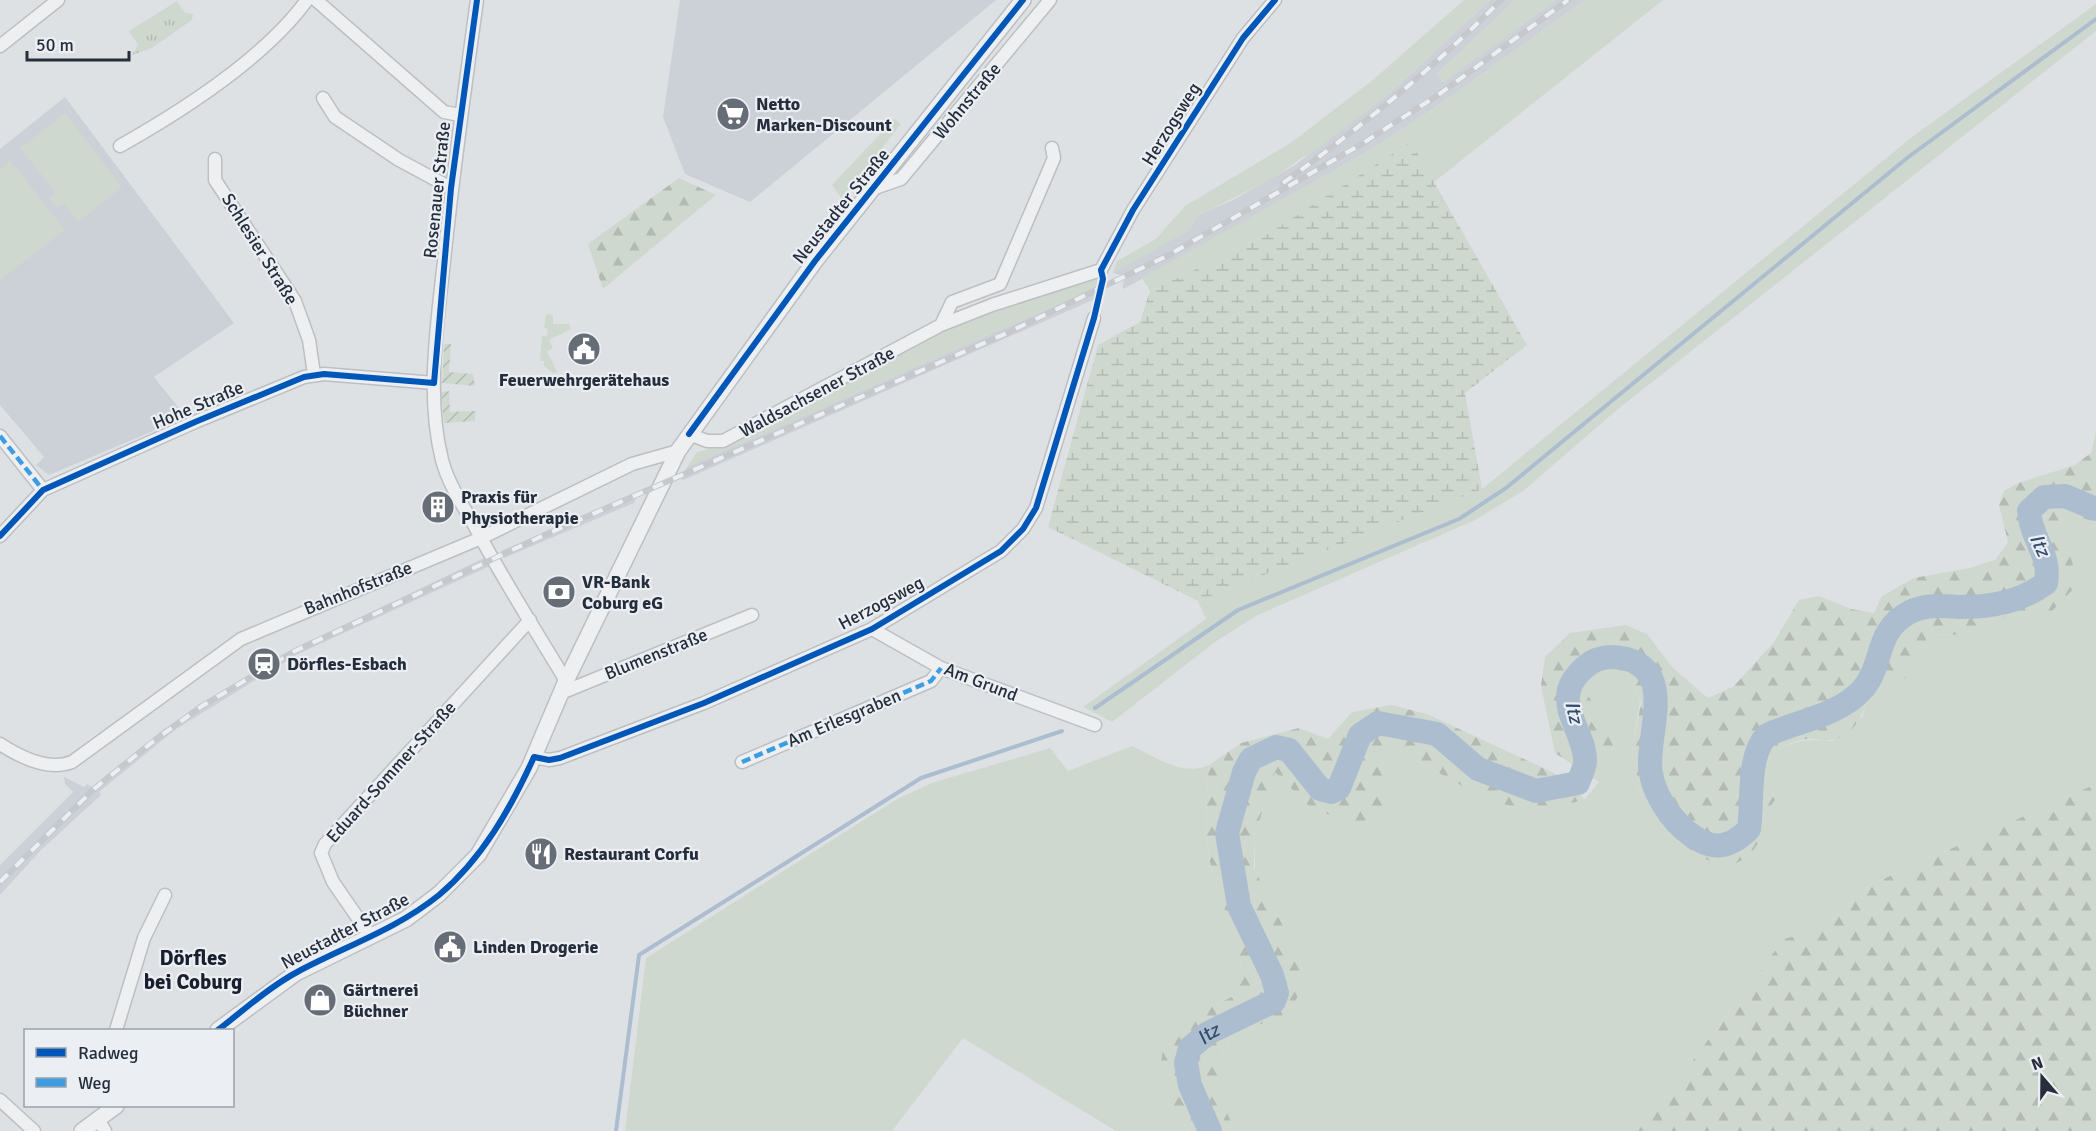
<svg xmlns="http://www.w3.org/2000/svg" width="2096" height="1131" font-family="Signika,sans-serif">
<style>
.built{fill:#ccd0d7}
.grass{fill:#cfd8cf}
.forest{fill:url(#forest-firs)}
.wetland{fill:url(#wetland-marsh)}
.park{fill:url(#park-tufts)}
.garden{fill:url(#garden-furrows)}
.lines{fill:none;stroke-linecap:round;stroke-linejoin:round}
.stream{stroke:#acbdcf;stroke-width:4}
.river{stroke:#acbdcf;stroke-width:24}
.minor-casing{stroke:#bdbfc2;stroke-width:15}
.tertiary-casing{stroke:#bdbfc2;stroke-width:18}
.minor{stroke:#edeff0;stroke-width:12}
.tertiary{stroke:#edeff0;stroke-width:15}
.rail-casing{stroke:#c7c8cb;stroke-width:6}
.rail{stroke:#ebeff4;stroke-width:4;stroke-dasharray:11;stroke-linecap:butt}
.quiet{stroke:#3c9de2;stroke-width:4.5;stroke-dasharray:9 4.5;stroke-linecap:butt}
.cycleway-casing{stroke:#ebeff4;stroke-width:10}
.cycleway{stroke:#0057b8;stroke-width:6}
.labels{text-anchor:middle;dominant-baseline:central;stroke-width:4.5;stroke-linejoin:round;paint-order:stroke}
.street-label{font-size:18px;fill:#262e3c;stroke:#ebeff4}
.poi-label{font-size:18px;font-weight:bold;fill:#262e3c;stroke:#ebeff4;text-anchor:start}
.water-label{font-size:20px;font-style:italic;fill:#314c6f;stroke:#ebeff4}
.quarter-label{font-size:21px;font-weight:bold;fill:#191f2c;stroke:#ebeff4}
</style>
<defs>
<pattern id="forest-firs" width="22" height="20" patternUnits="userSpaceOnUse" patternTransform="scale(1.5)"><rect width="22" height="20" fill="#cfd8cf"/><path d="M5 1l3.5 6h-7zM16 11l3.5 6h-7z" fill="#b2bab3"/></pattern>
<pattern id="wetland-marsh" width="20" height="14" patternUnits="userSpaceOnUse" patternTransform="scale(1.5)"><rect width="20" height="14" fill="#cfd8cf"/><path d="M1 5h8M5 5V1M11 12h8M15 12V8" fill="none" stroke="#b2bab3"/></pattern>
<pattern id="park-tufts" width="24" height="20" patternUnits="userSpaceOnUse" patternTransform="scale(1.5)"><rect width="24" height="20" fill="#cfd8cf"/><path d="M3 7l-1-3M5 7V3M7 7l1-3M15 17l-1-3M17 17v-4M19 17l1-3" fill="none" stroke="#b2bab3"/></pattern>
<pattern id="garden-furrows" width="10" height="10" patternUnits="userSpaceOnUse" patternTransform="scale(1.5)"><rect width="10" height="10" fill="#cfd8cf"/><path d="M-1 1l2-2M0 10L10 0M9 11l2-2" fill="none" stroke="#b2bab3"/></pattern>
</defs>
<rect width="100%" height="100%" fill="#dee1e4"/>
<!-- built -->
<path class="built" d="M680,0H996L750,202L685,174L663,117Z
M1490,0H1515L1437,74L1443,82L1556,0H1585L1433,109L1375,147L1195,251L1123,289L1124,276L1113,273L1196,216L1235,199L1295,165L1391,92Z
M65,97L234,323L154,377L186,417L49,475L36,465L44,457L0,405V149Z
M1098,287L1095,299L681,481L687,467Z
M639,491L634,503L504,558L501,551Z
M484,558L490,566L298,654L176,729L99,792L101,795L41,850L0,895V865L73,792L65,784L64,777L84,787L87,784L92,787L164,729L279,656Z"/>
<!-- grass -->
<path class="grass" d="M1464,0H1490L1391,92L1308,156L1303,157L1274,178L1197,216L1190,230L1113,273L1117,261L1156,239L1185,206L1292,142L1374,79Z
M1515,0H1556L1444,82L1437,74Z
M1585,0H1663L1434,182L1411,143L1260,239L1150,291L1142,278L1375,147L1433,109Z
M2096,4V31L1618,409L1523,491L1475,520L1256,616L1215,642L1112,722L1083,707L1206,619L1198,601L1482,489L1912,137Z
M65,113L122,187L78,222L64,203L57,208L49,198L56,193L20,148Z
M894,119L901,124L842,199L832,185Z
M10,160L65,230L0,280V169Z
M1097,275L1098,287L687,467L697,452L730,443L941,330Z
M546,314L553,315V324H569L571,329L549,340L553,348L547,351L557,372L553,373L544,366V361H540L542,336H547L548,329L544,328Z
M2065,511L2096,523V784L1872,884L1823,928L1784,939L1660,1104L1633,1131H1235C1215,1084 1209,1079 1234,1031L1273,1021L1305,979L1298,956L1255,870V834L1275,772L1314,811L1392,806L1383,778L1381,752L1397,749L1483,798L1538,814L1585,799L1599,782L1615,744L1603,718L1585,691L1602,674H1630L1640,702L1632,751L1640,794L1680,843L1749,856L1757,845L1764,814L1776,799L1766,772L1769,755C1789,741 1808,738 1832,741L1863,716L1866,702L1905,678L1928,634L1963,635L1986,620L2050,612L2071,558L2058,529Z
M1132,746C1156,757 1183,777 1209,765C1206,801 1204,836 1212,872C1223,917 1253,950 1235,996L1216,1004L1178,1115L1188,1131H1116L963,1038L892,1131H625L646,958L897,799L932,783L1050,748L1068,771Z"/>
<!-- forest -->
<path class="forest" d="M679,178L716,195L603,289L588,244Z
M2096,432V523L2065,511L2058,529L2071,558L2078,584L2050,613L1986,620L1963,635L1928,634L1922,659L1905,678L1866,702C1863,718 1849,739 1830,740C1823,741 1815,738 1807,739C1793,741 1781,747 1769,755L1766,772L1776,799L1764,814L1757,845L1749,856L1724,870L1680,843L1640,794L1632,751L1641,703L1630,675L1602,674L1585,691L1603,718L1615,744L1599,782L1555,753L1541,686L1545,657L1570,633L1625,625L1647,634L1673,668L1708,698L1734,686L1774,642L1799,600L1819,596L1851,609L1874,613L1882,596L1914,578L1969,568L1995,560L2008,542L1999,505L2004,491L2018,483L2075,465L2091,453Z
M1391,705L1427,714L1554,773L1585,799L1538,814L1483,798L1397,749L1381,752L1383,778L1392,806L1378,826L1314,811L1275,772L1255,834L1254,868L1298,956L1305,979L1292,1009L1273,1021L1234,1031C1209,1077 1216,1086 1235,1131H1188L1178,1115L1160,1071L1164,1041L1199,1002L1217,1004L1234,996C1254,951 1222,916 1212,872C1204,836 1206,801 1209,765L1241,743L1299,728L1328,739L1352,712Z
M2096,784V1131H1633L1660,1104L1784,939L1823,928L1872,884Z"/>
<!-- wetland -->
<path class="wetland" d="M1411,142L1527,345L1465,393L1482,489L1198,601L1048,527L1098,345L1140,322L1150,291L1260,239Z"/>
<!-- park -->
<path class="park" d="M177,1L185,13L193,14L192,20L152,48L132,55L138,45L129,31Z"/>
<!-- garden -->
<path class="garden" d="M444,344H451L449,372L473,374L475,386L442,383Z
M449,391L450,412L476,411L475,421L444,423L441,392Z"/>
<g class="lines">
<!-- stream -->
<path class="stream" d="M1095,708L1238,610L1459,519L1506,488L1907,158L2096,19
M616,1131L639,955L921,778L1062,731"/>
<!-- river -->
<path class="river" id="s1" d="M1210,1131L1190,1085L1186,1063L1190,1048L1208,1033L1274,1001L1277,993L1272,975L1239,906L1227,833L1244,772L1251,759L1276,747L1289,750L1320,789L1331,792L1339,788L1360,735L1378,723L1437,734L1478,769L1536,791L1578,783C1580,777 1585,768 1585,761C1586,738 1563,714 1569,690C1572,678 1585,665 1596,660C1606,656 1616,656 1627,659C1678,674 1644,739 1651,774C1656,800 1677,829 1701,841C1720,851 1735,843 1749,829C1753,802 1747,755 1767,735C1797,721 1837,716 1861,691C1885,666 1873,631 1910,612C1926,604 1944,606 1960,607C1992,607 2020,602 2046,583C2051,553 2031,540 2029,511L2044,497L2065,496L2096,509"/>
<defs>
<path id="minor" d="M316,0L444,112L460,115
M477,0C465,87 453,174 444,261C437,325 426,396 442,460C448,483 462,504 474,525C502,578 535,629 566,681
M0,46L58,0
M323,98L335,117L399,160L451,188
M120,146C182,111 264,59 307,0
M215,159V180L295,301L309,340L314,374
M875,188L901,179L1050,0
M941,325L952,302L1000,284L1054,158L1052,148
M689,434L707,441H723L941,325L992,305L1101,270L1133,210L1243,38L1275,0
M0,436L43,490
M0,536L43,490L195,422L304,377L324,374L434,383
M872,629L941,668L1095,725
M561,693L752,615
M0,744C20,757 49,771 72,762L241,639L481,538L632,464L678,451
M534,757L549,760L560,758L704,703L872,629L1001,551L1023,529L1036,508L1094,318
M742,762L931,681L941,668
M371,937L333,882L321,853L325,844L530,620
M116,1030L144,938L165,895
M0,1100L34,1131
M98,1119L105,1131"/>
<path id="tertiary" d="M218,1030L296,973L406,919L439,894L478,855L529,768L566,681L678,451L815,261L1023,0
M82,1131L116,1106"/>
</defs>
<!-- minor casing -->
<use href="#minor" class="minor-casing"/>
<!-- tertiary casing -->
<use href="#tertiary" class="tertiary-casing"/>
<!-- minor -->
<use href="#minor" class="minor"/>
<!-- tertiary -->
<use href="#tertiary" class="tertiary"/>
<defs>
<path id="rail" d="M1283,183C1360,128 1434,68 1501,0
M0,882L94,789L155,740L202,706L295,651L538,538L1007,333L1169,255L1360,145L1438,95L1568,0"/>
</defs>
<!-- rail casing -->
<use href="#rail" class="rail-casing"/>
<!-- rail -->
<use href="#rail" class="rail"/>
<!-- quiet -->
<path class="quiet" d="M0,436L43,490
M742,762L931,681L941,668"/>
<defs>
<path id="cycleway" d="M689,434L815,261L1023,0
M0,536L43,490L195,422L304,377L324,374L434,383L451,188L477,0
M218,1030C244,1010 269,987 299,971C346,946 397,929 439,895C482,859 511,808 534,757L549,760L560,758L704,703L872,629L1001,551L1023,529L1036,508L1094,318L1103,279L1101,270L1133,210L1243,38L1275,0"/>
</defs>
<!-- cycleway casing -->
<use href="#cycleway" class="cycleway-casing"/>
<!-- cycleway -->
<use href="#cycleway" class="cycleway"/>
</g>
<!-- icons -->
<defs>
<symbol id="supermarket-disc" viewBox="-11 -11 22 22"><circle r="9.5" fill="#666d77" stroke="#ebeff4"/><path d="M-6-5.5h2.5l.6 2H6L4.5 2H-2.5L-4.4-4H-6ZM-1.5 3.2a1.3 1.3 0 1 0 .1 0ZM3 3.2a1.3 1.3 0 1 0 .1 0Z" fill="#fff"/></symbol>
<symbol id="civic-disc" viewBox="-11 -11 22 22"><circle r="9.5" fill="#666d77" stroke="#ebeff4"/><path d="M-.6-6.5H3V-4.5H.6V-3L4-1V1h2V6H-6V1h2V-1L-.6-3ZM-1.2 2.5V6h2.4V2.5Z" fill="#fff"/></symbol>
<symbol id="building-disc" viewBox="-11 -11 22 22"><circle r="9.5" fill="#666d77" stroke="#ebeff4"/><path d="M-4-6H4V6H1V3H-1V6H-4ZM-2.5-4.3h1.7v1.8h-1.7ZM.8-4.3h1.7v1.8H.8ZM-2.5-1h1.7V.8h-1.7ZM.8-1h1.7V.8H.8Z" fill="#fff"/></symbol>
<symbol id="bank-disc" viewBox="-11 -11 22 22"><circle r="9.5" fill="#666d77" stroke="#ebeff4"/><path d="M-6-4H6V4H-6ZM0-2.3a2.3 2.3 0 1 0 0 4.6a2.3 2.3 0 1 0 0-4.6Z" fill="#fff"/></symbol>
<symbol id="station-disc" viewBox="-11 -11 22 22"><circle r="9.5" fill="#666d77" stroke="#ebeff4"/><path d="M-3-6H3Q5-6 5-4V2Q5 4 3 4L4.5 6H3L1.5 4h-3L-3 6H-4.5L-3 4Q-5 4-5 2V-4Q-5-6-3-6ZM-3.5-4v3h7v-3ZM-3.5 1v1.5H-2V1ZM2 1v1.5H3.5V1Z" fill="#fff"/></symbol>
<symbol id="restaurant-disc" viewBox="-11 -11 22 22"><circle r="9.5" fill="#666d77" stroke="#ebeff4"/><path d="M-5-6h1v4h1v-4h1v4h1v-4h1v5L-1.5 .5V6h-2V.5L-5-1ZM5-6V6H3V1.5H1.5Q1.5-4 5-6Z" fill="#fff"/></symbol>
<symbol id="shop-disc" viewBox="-11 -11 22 22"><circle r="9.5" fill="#666d77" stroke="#ebeff4"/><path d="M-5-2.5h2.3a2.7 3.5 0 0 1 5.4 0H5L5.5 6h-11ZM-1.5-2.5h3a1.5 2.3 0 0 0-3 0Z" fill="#fff"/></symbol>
</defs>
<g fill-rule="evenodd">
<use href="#supermarket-disc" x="714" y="95" width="38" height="38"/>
<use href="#civic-disc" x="565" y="330" width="38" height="38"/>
<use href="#building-disc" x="419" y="488" width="38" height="38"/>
<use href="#bank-disc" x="540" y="573" width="38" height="38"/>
<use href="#station-disc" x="245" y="645" width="38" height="38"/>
<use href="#restaurant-disc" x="522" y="835" width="38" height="38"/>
<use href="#civic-disc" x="431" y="928" width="38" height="38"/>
<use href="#shop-disc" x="301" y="981" width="38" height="38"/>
</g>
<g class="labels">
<!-- street labels -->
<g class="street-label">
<text transform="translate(967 101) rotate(-50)">Wohnstraße</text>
<text transform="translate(1171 124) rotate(-58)">Herzogsweg</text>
<text transform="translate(437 190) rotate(-84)">Rosenauer Straße</text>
<text transform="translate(841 206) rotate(-51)">Neustadter Straße</text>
<text transform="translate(260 249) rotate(58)">Schlesier Straße</text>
<text transform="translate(817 392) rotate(-28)">Waldsachsener Straße</text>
<text transform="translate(198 405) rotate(-23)">Hohe Straße</text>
<text transform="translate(358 588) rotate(-22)">Bahnhofstraße</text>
<text transform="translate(881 603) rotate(-28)">Herzogsweg</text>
<text transform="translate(656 654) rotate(-22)">Blumenstraße</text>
<text transform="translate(981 682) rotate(21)">Am Grund</text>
<text transform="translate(844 718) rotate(-23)">Am Erlesgraben</text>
<text transform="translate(391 772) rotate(-48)">Eduard-Sommer-Straße</text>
<text transform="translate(345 931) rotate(-28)">Neustadter Straße</text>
</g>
<!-- poi labels -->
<g class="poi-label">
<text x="756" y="104">Netto<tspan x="756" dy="21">Marken-Discount</tspan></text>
<text x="584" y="380" text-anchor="middle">Feuerwehrgerätehaus</text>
<text x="461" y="497">Praxis für<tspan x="461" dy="21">Physiotherapie</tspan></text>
<text x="582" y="582">VR-Bank<tspan x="582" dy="21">Coburg eG</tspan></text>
<text x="287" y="664">Dörfles-Esbach</text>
<text x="564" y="854">Restaurant Corfu</text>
<text x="473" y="947">Linden Drogerie</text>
<text x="343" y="990">Gärtnerei<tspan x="343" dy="21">Büchner</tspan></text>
</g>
<!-- water labels -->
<g class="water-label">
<text transform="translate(2040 545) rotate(66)">Itz</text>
<text transform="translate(1574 712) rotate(77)">Itz</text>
<text stroke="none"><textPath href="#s1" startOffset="111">Itz</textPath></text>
</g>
<!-- quarter labels -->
<g class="quarter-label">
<text x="193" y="958">Dörfles<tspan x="193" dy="24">bei Coburg</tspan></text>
</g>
</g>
<!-- legend -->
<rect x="24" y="1029" width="210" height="78" fill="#ebeff4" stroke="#9ca2aa" stroke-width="1.5"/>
<rect x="36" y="1048" width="30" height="9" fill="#0057b8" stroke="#9ca2aa" stroke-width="1.5"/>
<text x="78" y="1059" font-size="18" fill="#262e3c">Radweg</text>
<rect x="36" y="1078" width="30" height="9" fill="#3c9de2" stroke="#9ca2aa" stroke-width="1.5"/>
<text x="78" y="1089" font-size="18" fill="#262e3c">Weg</text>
<!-- north arrow -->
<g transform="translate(2042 1077) rotate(340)" stroke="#ebeff4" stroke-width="4.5" paint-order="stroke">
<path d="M0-4.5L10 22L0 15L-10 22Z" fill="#262e3c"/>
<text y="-9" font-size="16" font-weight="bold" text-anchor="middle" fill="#262e3c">N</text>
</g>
<!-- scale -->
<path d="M27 51v9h102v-9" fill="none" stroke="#262e3c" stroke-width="3"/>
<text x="36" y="51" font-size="18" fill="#262e3c" stroke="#ebeff4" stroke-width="4.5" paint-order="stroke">50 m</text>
</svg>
